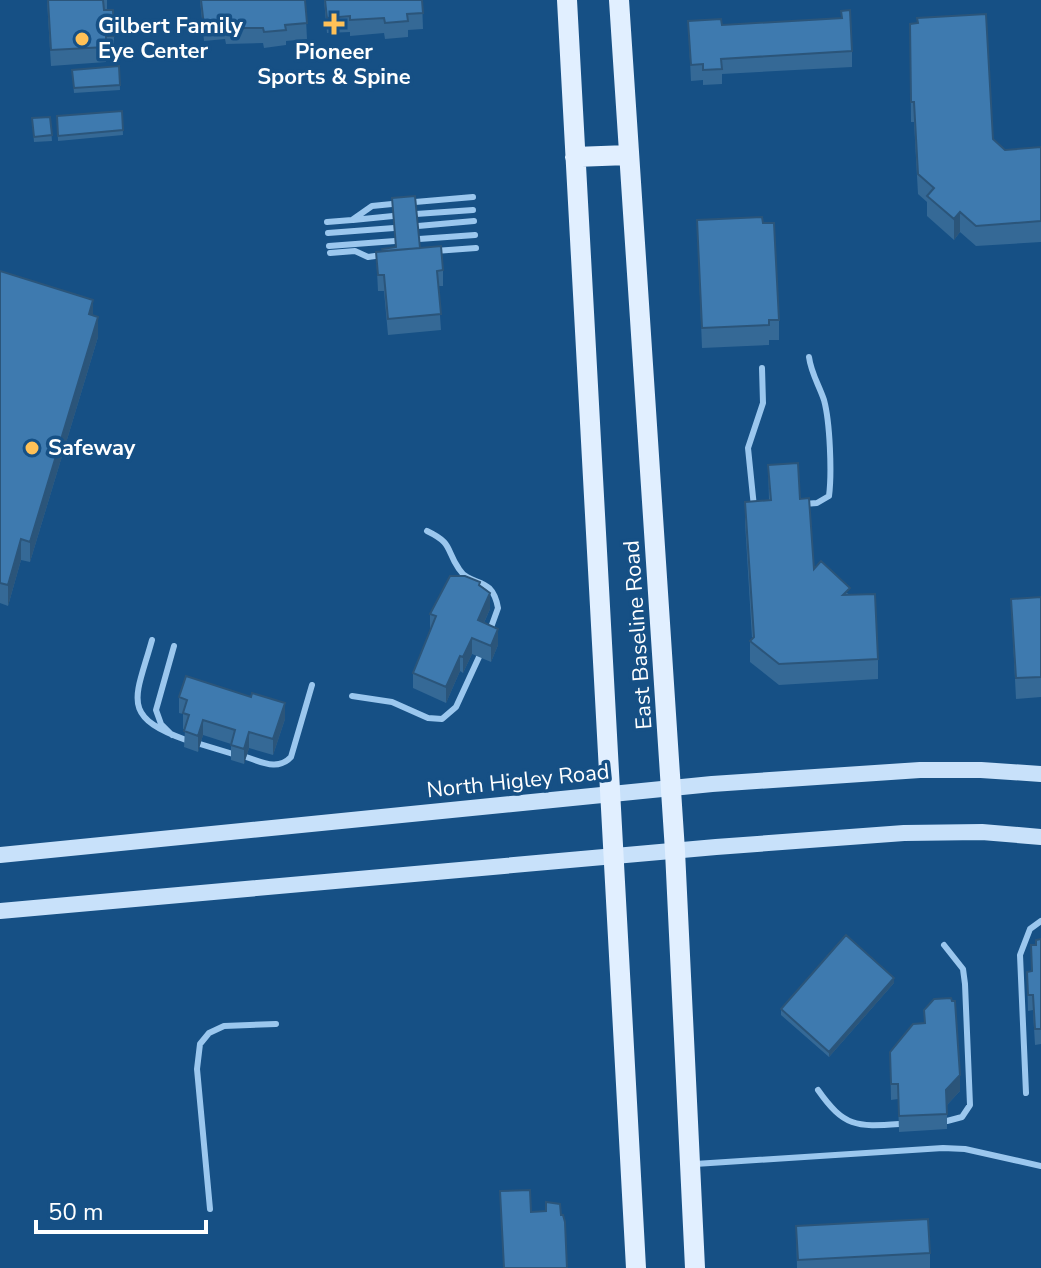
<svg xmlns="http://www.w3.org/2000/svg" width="1041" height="1268" font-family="'Nunito Sans',sans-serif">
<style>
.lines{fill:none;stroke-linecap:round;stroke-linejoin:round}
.lane{stroke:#9bc7ee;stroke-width:6}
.secondary{stroke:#c8e1fa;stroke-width:16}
.primary{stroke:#e1efff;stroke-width:20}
.wall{fill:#356996}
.shaded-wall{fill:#2b557a}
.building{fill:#3e7aaf;stroke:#2b557a;stroke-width:2}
.poi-dot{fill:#ffc157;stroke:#165085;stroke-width:3}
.labels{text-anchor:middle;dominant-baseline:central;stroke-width:7;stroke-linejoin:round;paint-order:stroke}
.poi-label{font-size:22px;font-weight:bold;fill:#fff;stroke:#165085;text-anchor:start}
.street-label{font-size:22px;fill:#fff;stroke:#165085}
</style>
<rect width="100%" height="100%" fill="#165085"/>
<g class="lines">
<!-- lane -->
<path class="lane" d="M415,202L473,197
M416,214L473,210
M353,220L393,216
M327,222L352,220L372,206L392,204
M418,226L474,221
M328,233L394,228
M419,239L475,235
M329,246L395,241
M435,251L476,248
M330,253L355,251L368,257L382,255
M804,504L817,503L829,496C832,473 830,422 824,400C819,385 811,373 809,357
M754,507L748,448L763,403L762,368
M427,531C454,544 445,549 459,569C471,588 492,574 498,608L489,633
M152,640C136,698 119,716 186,740
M352,696L392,702L428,718L442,719L456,707L479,657
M172,735L161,724L156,710L174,646
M200,744L233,754
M246,757C262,762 278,771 291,757L312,685
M944,945L963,969L965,984L970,1105L962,1117L947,1121
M818,1090C844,1127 856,1127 899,1124
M1026,1093L1020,955L1030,929L1041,921
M695,1164L943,1148L965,1149L1041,1166
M210,1209L197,1069L200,1044L209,1033L224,1026L276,1024"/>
<!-- secondary -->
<path class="secondary" d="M0,855L712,784L920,770H981L1041,774
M0,911L716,847L904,833L982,832L1041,837"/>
<!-- primary -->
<path class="primary" d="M567,0L636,1268
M619,0L675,851L695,1268
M575,157L628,155"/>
</g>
<!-- wall -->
<path class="wall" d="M47,0H107V9L104,10L114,36V51L106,52V62L51,66Z
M200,0H305L307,39L286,41V45L264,48L263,43L226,44L225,39L204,41Z
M324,0H422L423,29L408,30V37L385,39L384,33L350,36V32L327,33Z
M841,11L852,51V67L722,74V84L703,85V80L691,81L688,21L722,25L841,18Z
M910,24L993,139L1005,150L1041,147V242L976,246L960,232L954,240L927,216V202L918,194L914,122H911Z
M119,66L120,90L74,93L72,70Z
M122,111L123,135L58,141L57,116Z
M50,117L52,141L34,142L32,118Z
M697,220L763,223L779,320V340H769V345L702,348Z
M420,248L443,270V286H438L441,330L388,335L384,291H378L376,252Z
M0,271L93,315L98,337L30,562L21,560L8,606L0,603Z
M768,465L800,499L814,569L850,595L878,659V679L779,685L750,662V641L752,638L745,522V502L769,500Z
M480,585L490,609L484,623L498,645L491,662L472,654L463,673L460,671L446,703L413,688V673L430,630V614Z
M1041,597V697L1016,699L1011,599Z
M179,697L285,719L273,755L249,748L244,764L231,760V744L203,735L198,752L184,747L185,729H183V714L179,713Z
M1041,939V1044L1035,1045L1033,1010L1028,1011L1027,972H1031V945H1036Z
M894,983L829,1057L781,1015V1009Z
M924,1010L960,1091L947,1105V1129L899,1132L898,1099L891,1100L890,1052L924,1023Z
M796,1226L930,1253V1268H797Z"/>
<!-- shaded-wall -->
<path class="shaded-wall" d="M960,212V232L954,240V219Z
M93,300V320L89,314Z
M98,317V337L30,562V542Z
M21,539V560L8,606V585Z
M490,593V609L478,636V620Z
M498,629V645L491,662V646Z
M472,638V654L463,673V657Z
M460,656V671L446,703V687Z
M285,703V719L273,755V739Z
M203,720V735L198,752V736Z
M249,732V748L244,764V749Z
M894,978V983L829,1057V1052Z
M960,1075V1091L946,1106V1090Z"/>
<!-- building -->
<path class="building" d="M48,0H103L104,10H113L114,36H106V47L51,50Z
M201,0H305L307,23L285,25L286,30L264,32L263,28H226L225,23L204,26Z
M325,0H422L423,13L407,14L408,21L385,23L384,18L350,20V16L327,18Z
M850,10L852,51L721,59L722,69L703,70V64L691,65L688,21L721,19L722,25L842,18L841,11Z
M986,14L993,139L1005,150L1041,147V221L976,226L960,212L954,219L927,196L934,188L918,174L914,102H911L910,24L918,23L917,18Z
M119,66L120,85L74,88L72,70Z
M122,111L123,130L58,136L57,116Z
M50,117L52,135L34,137L32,118Z
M415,196L420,248L383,251L382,249L396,247L392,198Z
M762,217L763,223H774L779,320H769V325L702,328L697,220Z
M441,246L443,270L437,271L441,314L388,319L384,275H378L376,252Z
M0,271L93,300L89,314L98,317L30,542L21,539L8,585L0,583Z
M798,463L800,499L809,498L814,569L821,561L850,588L843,595L875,594L878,659L779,664L750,641L754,637L745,502L771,500L768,465Z
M450,576H465L480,582L479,585L490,593L478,620L498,629L491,646L472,638L463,657L460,656L446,687L413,673L436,616L430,614Z
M1041,597V677L1016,678L1011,599Z
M186,676L251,697L252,693L285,703L273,739L249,732L244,749L231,745L235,730L203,720L198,736L184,731L189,715L183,713L187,700L179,697Z
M846,935L894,978L829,1052L781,1009Z
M1041,939V1029H1035L1033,995H1028L1027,972L1032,971L1031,945H1036V940Z
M951,998L952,1001H955L960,1075L946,1090L947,1114L899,1116L898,1084H891L890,1052L913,1024L925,1023L924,1010L934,999Z
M530,1190L531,1212L546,1211V1202L560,1204L561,1215H563L565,1222L567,1268H504L500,1191Z
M928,1219L930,1253L798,1260L796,1226Z"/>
<!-- markers -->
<g class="poi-dot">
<path d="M330 12h8v8h8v8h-8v8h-8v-8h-8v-8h8z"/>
<circle cx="82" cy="39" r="8"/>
<circle cx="32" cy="448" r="8"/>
</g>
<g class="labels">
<!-- poi labels -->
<g class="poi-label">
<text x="98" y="26">Gilbert Family<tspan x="98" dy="25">Eye Center</tspan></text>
<text x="334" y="52" text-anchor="middle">Pioneer<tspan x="334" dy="25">Sports &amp; Spine</tspan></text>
<text x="48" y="448">Safeway</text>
</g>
<!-- street labels -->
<g class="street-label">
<text transform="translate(638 635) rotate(-94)">East Baseline Road</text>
<text transform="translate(518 781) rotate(-6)">North Higley Road</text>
</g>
</g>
<!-- scale -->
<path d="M36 1220v12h170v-12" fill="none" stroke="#ffffff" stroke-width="4"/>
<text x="48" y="1220" font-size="24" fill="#ffffff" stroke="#165085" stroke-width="6" paint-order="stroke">50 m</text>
</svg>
